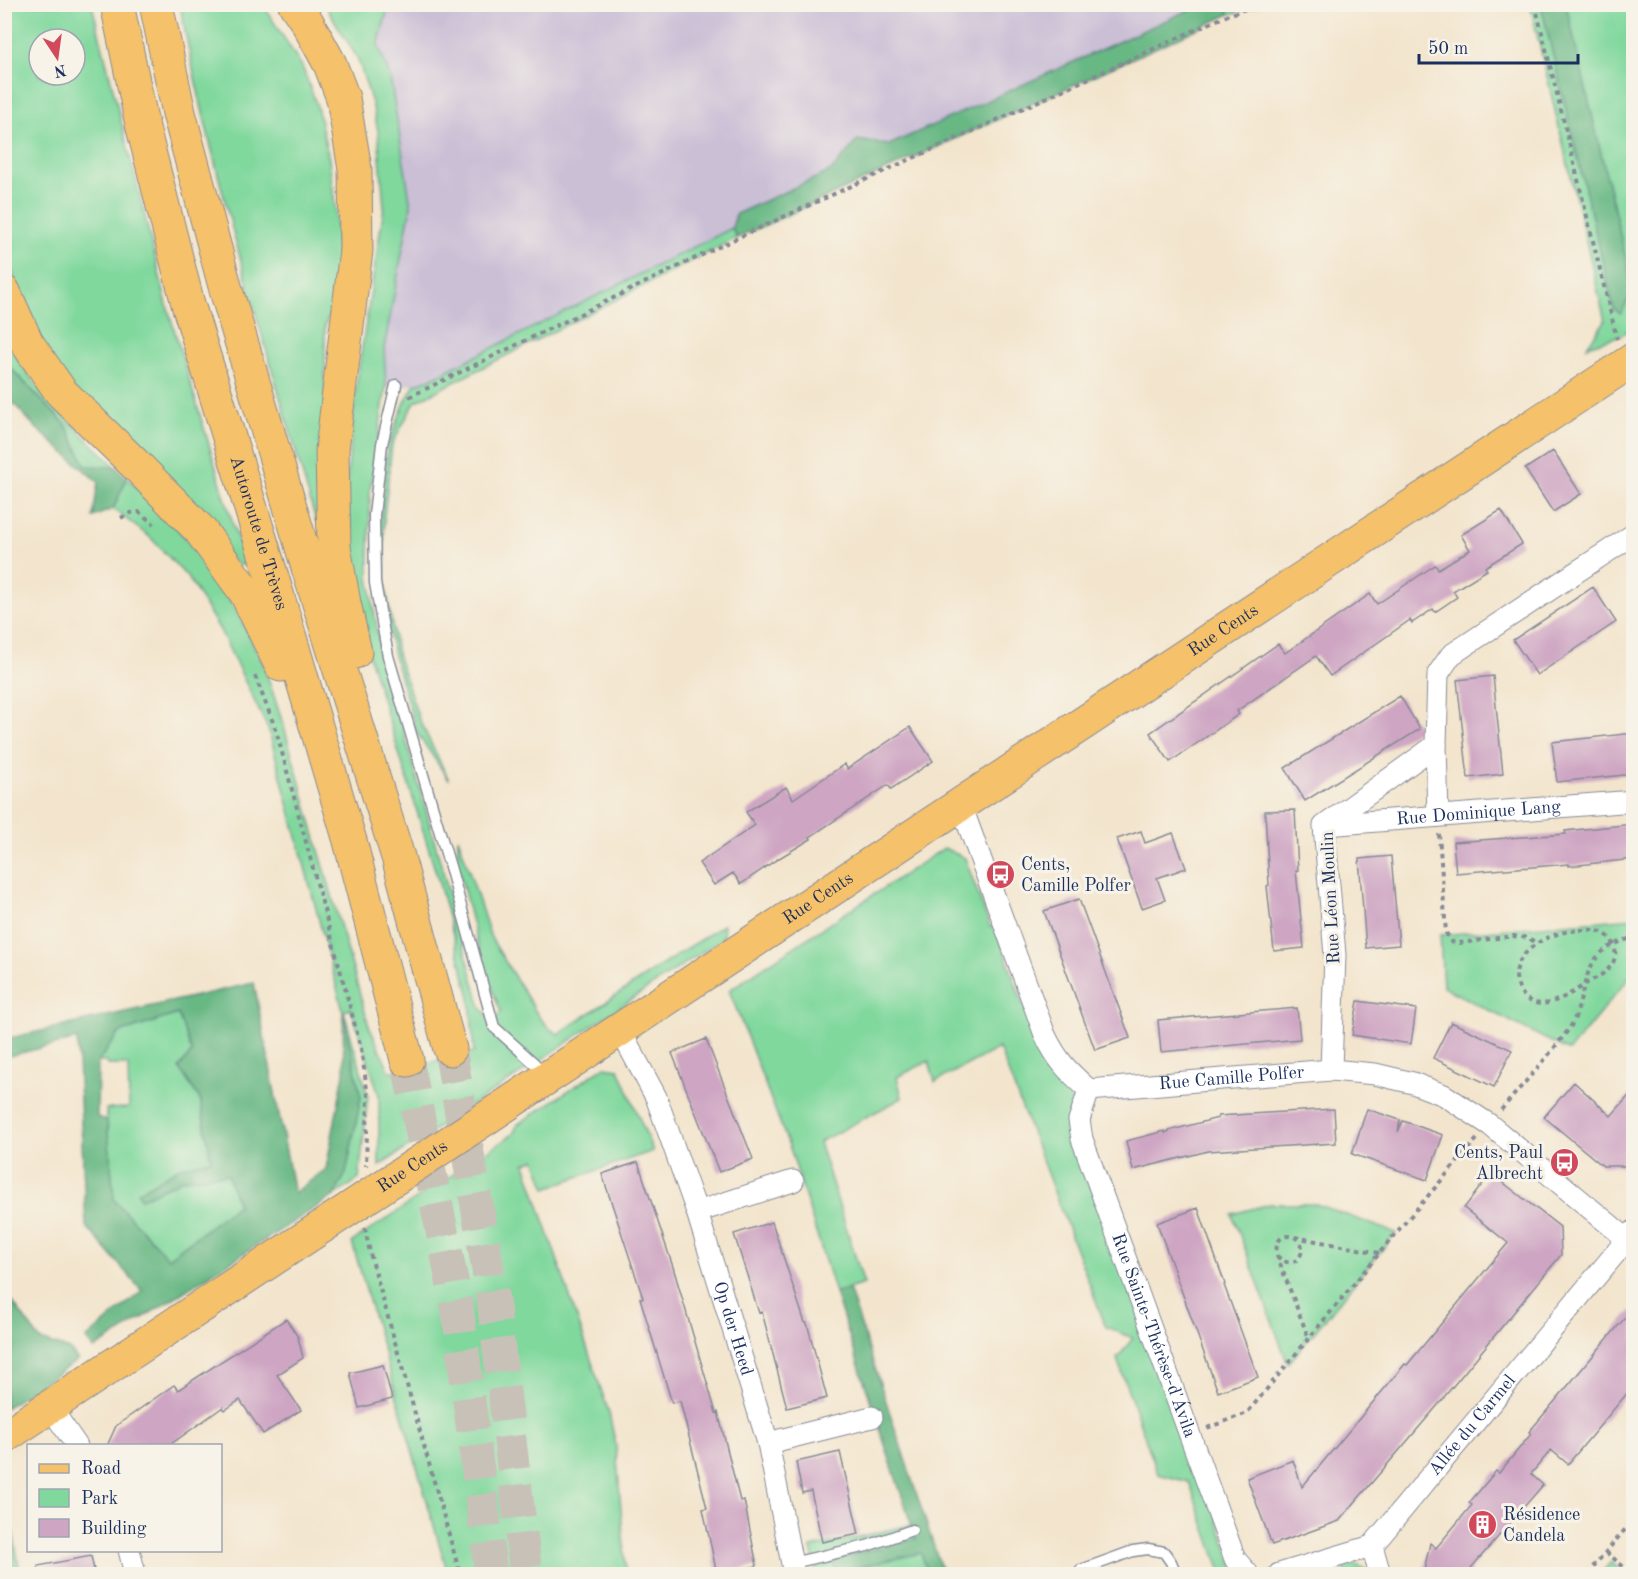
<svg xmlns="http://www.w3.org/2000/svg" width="1638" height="1579" font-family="'Old Standard TT',serif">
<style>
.industrial{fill:#cbbfd6}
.green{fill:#80d89d;stroke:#4e847e;stroke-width:1.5;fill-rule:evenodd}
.forest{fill:#68b884;stroke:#427471;stroke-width:1.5;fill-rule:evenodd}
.building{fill:#cea5c3}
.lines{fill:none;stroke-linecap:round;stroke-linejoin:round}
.motorway-tunnel{stroke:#c8c1b7;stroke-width:33;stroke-dasharray:33 16;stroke-linecap:butt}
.service-casing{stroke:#878a96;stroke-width:13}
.minor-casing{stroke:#878a96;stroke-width:23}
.primary-casing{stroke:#878a96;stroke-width:35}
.motorway-casing{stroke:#878a96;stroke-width:35}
.path{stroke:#878a96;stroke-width:4;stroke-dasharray:4.5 4.5;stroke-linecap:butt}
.service{stroke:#fff;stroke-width:10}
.minor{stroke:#fff;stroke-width:21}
.primary{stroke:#f5c16b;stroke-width:33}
.motorway{stroke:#f5c16b;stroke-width:33}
.labels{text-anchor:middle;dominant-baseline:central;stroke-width:6;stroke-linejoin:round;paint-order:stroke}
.street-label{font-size:18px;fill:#1b2f5e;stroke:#f7f3e8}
.poi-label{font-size:18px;fill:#1b2f5e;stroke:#f7f3e8;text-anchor:start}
</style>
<rect width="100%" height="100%" fill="#f7f3e8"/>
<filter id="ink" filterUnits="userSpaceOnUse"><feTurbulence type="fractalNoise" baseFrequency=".0167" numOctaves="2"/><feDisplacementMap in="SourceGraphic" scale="12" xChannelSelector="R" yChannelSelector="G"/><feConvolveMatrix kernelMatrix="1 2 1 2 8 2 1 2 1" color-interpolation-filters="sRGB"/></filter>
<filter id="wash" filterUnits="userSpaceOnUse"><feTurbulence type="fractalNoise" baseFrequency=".008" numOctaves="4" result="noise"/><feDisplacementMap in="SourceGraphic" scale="24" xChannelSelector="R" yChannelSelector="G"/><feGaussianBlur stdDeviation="1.35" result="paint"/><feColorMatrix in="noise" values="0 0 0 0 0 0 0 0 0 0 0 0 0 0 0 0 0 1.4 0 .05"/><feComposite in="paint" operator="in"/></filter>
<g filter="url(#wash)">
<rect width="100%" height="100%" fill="#f3e5cd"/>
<!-- industrial -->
<path class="industrial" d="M389,4L1202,5L889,145L858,140L831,171L736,214L732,228L428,380L415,384L386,387L384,348L411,206L378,45Z"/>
<!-- green -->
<path class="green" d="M4,5H92L168,309L245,564L239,566L69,385L36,338L17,288L5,249ZM39,39H75V75H39Z
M180,5H263L302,66L317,106L329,159L336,213L337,263L334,305L325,325V520L316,521C267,350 213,180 180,5Z
M325,5H389L378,45L390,77L411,206L384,348L386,387L370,491L369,577L381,656L402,725L481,1008L492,1020L501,1012L483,966L457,862L458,837L491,938L539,1017L549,1028L558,1034L724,924L723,938L535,1064L379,1166V1095L351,1009L344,1011L368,1096L359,1179L334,1196L346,1173L361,1097L343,1011L269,731L220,630L189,579L151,538L113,509L127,478L172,522L208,566L237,612L264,666L284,727L369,1026L390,1072L474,1052L470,997L437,876L368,653L354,577L345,498L357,380L384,207L378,131L372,103L358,59Z
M1230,5H1260L1228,15Z
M1530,5H1541L1614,309L1621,314L1633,291V327L1621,335L1587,346L1605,321Z
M1566,5H1633V289Z
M732,228L737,238L415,402L392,444L384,516L385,583L397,654L419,719L449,780L417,733L394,656L383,605L380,521L387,447L404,404L415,384L428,380Z
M4,334C29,387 75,427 116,467H86L66,425L5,362Z
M944,848L965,858L990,927L995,926C1004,951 1013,976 1022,1001C1029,1020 1035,1039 1045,1057C1054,1074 1076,1082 1075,1102L1236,1574H1222L1189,1482L1158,1474L1117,1359L1133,1338L1106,1327L999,1048L935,1082L929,1061L897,1077L902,1098L819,1142L864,1284L835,1293L792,1154L729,990Z
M1633,918V973L1569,1051L1443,987L1440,935Z
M178,1014L192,1052L179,1068L200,1099L211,1160L180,1167L138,1192L141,1199L183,1179L228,1174L238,1205L168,1258L114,1200L106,1109L129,1108L128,1065H108L107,1062H98L119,1033Z
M604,1067L619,1069L653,1151L546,1188L535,1159L525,1164L609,1413L616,1446L626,1574H448L352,1242L513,1134L518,1124Z
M1270,1204H1316L1396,1233L1288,1364L1232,1214Z
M911,1525L916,1540L834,1559L836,1571L921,1552L928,1574H817L811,1548Z
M1611,1562L1626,1574H1600Z
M1341,1564C1351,1564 1364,1564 1368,1574C1356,1574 1346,1577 1341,1564Z"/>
<!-- forest -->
<path class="forest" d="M1202,4L1230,5L1228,15L737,238L732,228L736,214L831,171L858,140L889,145Z
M1541,5H1566L1633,289L1621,314L1614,309Z
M4,362L66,425L86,466L116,467L127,478L113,509L93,517L98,482L36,428L5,394Z
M254,983L294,1193L326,1169L344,1073L343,1011L361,1097L346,1173L334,1196L94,1349L86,1339L142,1291L86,1226L77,1039L5,1057V1039ZM178,1014L192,1052L179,1068L200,1099L211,1160L180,1167L138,1192L141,1199L183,1179L227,1174L238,1205L168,1258L114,1200L107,1120L97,1117L98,1062L119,1033Z
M849,1289L943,1574H928L921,1553L836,1572L833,1560L916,1539L835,1293Z
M4,1290L40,1340L70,1350L78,1360L5,1408Z
M4,1492H5L21,1574H5Z"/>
<g id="blocks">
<!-- building -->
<path class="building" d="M1553,451L1581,494L1553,512L1525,469Z
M1501,510L1522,544L1485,567L1487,570L1453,591L1457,597L1435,612L1433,609L1412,623L1410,620L1330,676L1316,656L1237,711L1239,714L1170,762L1150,733L1278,644L1285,653L1370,594L1377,604L1435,565L1438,569L1470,550L1461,535Z
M1593,587L1616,622L1537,675L1513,640Z
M1493,676L1503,774L1468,778L1457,680Z
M1400,696L1420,729L1305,801L1285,768Z
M910,727L933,761L891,789L888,785L810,837L811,839L776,860L741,884L733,873L714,885L699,863L755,825L746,812L786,787L793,799L845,764L847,769Z
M1634,733V774L1557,782L1552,742Z
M1295,810L1298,871H1296L1304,948L1274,951L1267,886L1269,885L1265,811Z
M1634,824V859L1569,866V864L1456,873L1453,842L1566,834L1565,831Z
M1141,831L1145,843L1173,833L1186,868L1157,878L1165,900L1142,908L1117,839Z
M1391,856L1399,945L1366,948L1359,859Z
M1079,899L1130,1038L1095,1050L1044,911Z
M1358,1001L1416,1009L1411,1044L1352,1035Z
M1297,1008L1300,1039L1161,1052L1158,1020Z
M1451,1022L1512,1050L1494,1087L1433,1058Z
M706,1039L753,1159L719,1172L672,1053Z
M1574,1082L1611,1116L1634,1090V1166H1603L1544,1117Z
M1334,1109L1336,1143L1208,1151L1133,1170L1126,1141L1165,1131V1133L1168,1132V1131L1218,1118V1116Z
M1367,1109L1400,1120L1398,1132L1403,1121L1443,1135L1427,1180L1352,1154Z
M638,1162L673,1267L716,1413L718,1412L740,1501L744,1500L757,1566L717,1574L703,1509L707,1508L680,1401L672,1403L640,1298H643L602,1174Z
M1491,1173L1560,1227L1561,1255L1444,1397V1398L1339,1521L1272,1545L1247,1478L1293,1460L1302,1487L1405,1364L1407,1365L1508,1243L1464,1208Z
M1198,1208L1225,1284L1224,1285L1258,1377L1218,1392L1157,1223Z
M772,1222L805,1323H807L827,1398L787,1408L762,1312L759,1313L734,1234Z
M1634,1307V1385L1568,1464L1551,1450L1531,1474L1543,1485L1471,1568L1470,1575H1423L1430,1543L1436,1548L1472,1505L1469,1503L1496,1471L1499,1473L1531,1434L1529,1432Z
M286,1319L298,1337L303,1358L277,1375L301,1410L263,1434L240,1400L225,1410L223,1407L168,1446H107L116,1426L151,1401L174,1385L178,1390Z
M383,1365L392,1399L359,1408L350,1373Z
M840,1452L859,1534L822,1542L811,1491L802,1493L796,1462Z
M91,1556L95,1575H38V1566Z"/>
</g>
</g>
<g filter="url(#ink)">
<use href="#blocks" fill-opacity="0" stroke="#878a96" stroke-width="1.5"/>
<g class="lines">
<!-- motorway-tunnel -->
<path class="motorway-tunnel" d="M450,1049L493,1299L526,1574
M407,1060L457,1305L491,1574"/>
<defs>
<path id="service" d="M396,385L382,444L374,515L375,583L388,656L451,870L494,1027L535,1064L545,1075
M792,1563L867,1546L912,1530
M1081,1570L1133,1551L1148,1549L1164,1552L1171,1562L1176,1574"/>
<g id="minor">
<path id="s1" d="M961,805L1045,1035C1058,1062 1068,1071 1089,1090L1331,1070L1375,1074L1413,1083L1444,1095L1490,1125L1634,1245"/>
<path d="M1438,816L1436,745L1438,674L1451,655L1634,534"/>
<path id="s2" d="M1326,825L1634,801"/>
<path id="s3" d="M620,1030L656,1097L697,1212L768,1443L794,1574"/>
<path d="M1331,1070L1335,955L1324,826L1436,745"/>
<path id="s4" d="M1089,1090L1079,1120L1082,1139L1235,1559L1248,1574"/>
<path d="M697,1212L793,1181"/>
<path d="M50,1407L77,1446"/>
<path d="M768,1443L872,1417"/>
<path d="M1372,1546L1380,1574"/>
<path d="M129,1550L135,1574"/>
<path id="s5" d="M1279,1574L1372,1546L1634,1231"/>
</g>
<g id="primary">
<path id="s6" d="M4,1437L1634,359"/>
</g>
<g id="motorway">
<path id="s7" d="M117,4L142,124L188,304L272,577L350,841L407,1060"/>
<path d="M156,4L179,113L226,290L309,571L398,857L450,1049"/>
<path d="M295,4L307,22L330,64L343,98L355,169L356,250L332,450L334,547L344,603L355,652"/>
<path d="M4,292L27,343L61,392L139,468L200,530L246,593L281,665"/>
</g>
</defs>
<!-- service casing -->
<use href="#service" class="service-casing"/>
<!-- minor casing -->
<use href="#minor" class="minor-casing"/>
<!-- primary casing -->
<use href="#primary" class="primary-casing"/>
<!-- motorway casing -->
<use href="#motorway" class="motorway-casing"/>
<!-- path -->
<path class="path" d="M1535,4L1617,339
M409,397L737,238L1228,15L1260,4
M121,518L130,513L139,512L154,524
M255,676L276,730L361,1048L368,1096L366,1166
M1439,834L1446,933L1452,942L1460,943L1513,936L1529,938L1537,944
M1580,930C1585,930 1593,929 1598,931C1614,935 1621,954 1610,967C1605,974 1594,979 1587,983C1569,995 1535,1019 1520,990C1505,962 1536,939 1561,933C1567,931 1574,931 1580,930Z
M1501,1110C1524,1083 1548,1057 1569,1029C1584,1007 1581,971 1601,953C1610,945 1622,941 1634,937
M365,1228L370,1253L460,1574
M1295,1237L1379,1253
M1277,1256C1298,1277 1314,1240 1290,1236C1278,1235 1275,1246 1277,1256L1309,1339
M1207,1428L1247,1413L1396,1233L1477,1139
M1606,1552L1632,1574
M867,1574C878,1570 890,1571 901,1574
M1587,1574L1634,1519"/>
<!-- service -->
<use href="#service" class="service"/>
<!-- minor -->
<use href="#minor" class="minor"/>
<!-- primary -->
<use href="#primary" class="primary"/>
<!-- motorway -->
<use href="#motorway" class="motorway"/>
</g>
</g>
<!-- icons -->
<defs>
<symbol id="bus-disc" viewBox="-11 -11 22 22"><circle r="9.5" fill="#d1495b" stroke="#f7f3e8"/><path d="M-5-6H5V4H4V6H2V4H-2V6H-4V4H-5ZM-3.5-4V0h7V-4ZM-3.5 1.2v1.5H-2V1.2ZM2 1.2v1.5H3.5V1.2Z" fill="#fff"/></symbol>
<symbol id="building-disc" viewBox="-11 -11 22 22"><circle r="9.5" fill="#d1495b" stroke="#f7f3e8"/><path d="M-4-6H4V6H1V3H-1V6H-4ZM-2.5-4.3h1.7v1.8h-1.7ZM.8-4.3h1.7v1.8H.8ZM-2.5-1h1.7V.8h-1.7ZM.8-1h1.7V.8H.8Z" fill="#fff"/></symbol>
</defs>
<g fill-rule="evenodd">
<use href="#bus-disc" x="984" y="858" width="33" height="33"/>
<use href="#bus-disc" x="1548" y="1146" width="33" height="33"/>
<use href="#building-disc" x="1466" y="1508" width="33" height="33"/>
</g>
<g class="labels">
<!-- street labels -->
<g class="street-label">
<text stroke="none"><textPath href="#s7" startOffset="548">Autoroute de Trèves</textPath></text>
<text stroke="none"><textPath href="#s6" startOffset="1462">Rue Cents</textPath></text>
<text stroke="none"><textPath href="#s2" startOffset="153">Rue Dominique Lang</textPath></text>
<text stroke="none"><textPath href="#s6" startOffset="976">Rue Cents</textPath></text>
<text transform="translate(1331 898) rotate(-93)">Rue Léon Moulin</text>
<text stroke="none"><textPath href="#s1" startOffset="459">Rue Camille Polfer</textPath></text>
<text stroke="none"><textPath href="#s6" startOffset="490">Rue Cents</textPath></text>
<text stroke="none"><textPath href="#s3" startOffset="320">Op der Heed</textPath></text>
<text stroke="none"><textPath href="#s4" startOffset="260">Rue Sainte-Thérèse-d'Ávila</textPath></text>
<text stroke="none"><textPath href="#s5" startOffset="254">Allée du Carmel</textPath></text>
</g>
<!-- poi labels -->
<g class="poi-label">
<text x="1021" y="865">Cents,<tspan x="1021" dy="21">Camille Polfer</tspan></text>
<text x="1543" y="1153" text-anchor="end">Cents, Paul<tspan x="1543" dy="21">Albrecht</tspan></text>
<text x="1503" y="1515">Résidence<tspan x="1503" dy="21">Candela</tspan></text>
</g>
</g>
<!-- margin -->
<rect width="1638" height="1579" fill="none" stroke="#f7f3e8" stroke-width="24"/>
<!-- legend -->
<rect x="27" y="1444" width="195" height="108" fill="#f7f3e8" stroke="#9fa5b1" stroke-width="1.5"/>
<rect x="39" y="1464" width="30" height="9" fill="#f5c16b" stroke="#9fa5b1" stroke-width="1.5"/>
<text x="81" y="1474" font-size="18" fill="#1b2f5e">Road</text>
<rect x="39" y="1489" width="30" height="18" fill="#80d89d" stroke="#9fa5b1" stroke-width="1.5"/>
<text x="81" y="1504" font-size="18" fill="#1b2f5e">Park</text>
<rect x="39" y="1519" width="30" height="18" fill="#cea5c3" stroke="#9fa5b1" stroke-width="1.5"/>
<text x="81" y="1534" font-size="18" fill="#1b2f5e">Building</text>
<!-- north arrow -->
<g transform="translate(57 57) rotate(167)"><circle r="28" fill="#f7f3e8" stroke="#9fa5b1" stroke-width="1.5"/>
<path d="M0-4.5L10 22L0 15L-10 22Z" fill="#d1495b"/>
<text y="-9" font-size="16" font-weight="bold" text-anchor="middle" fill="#1b2f5e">N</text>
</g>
<!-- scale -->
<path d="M1419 54v9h159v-9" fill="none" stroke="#1b2f5e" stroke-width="3"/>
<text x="1428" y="54" font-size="18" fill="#1b2f5e" stroke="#f7f3e8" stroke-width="4.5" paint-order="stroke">50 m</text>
</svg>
